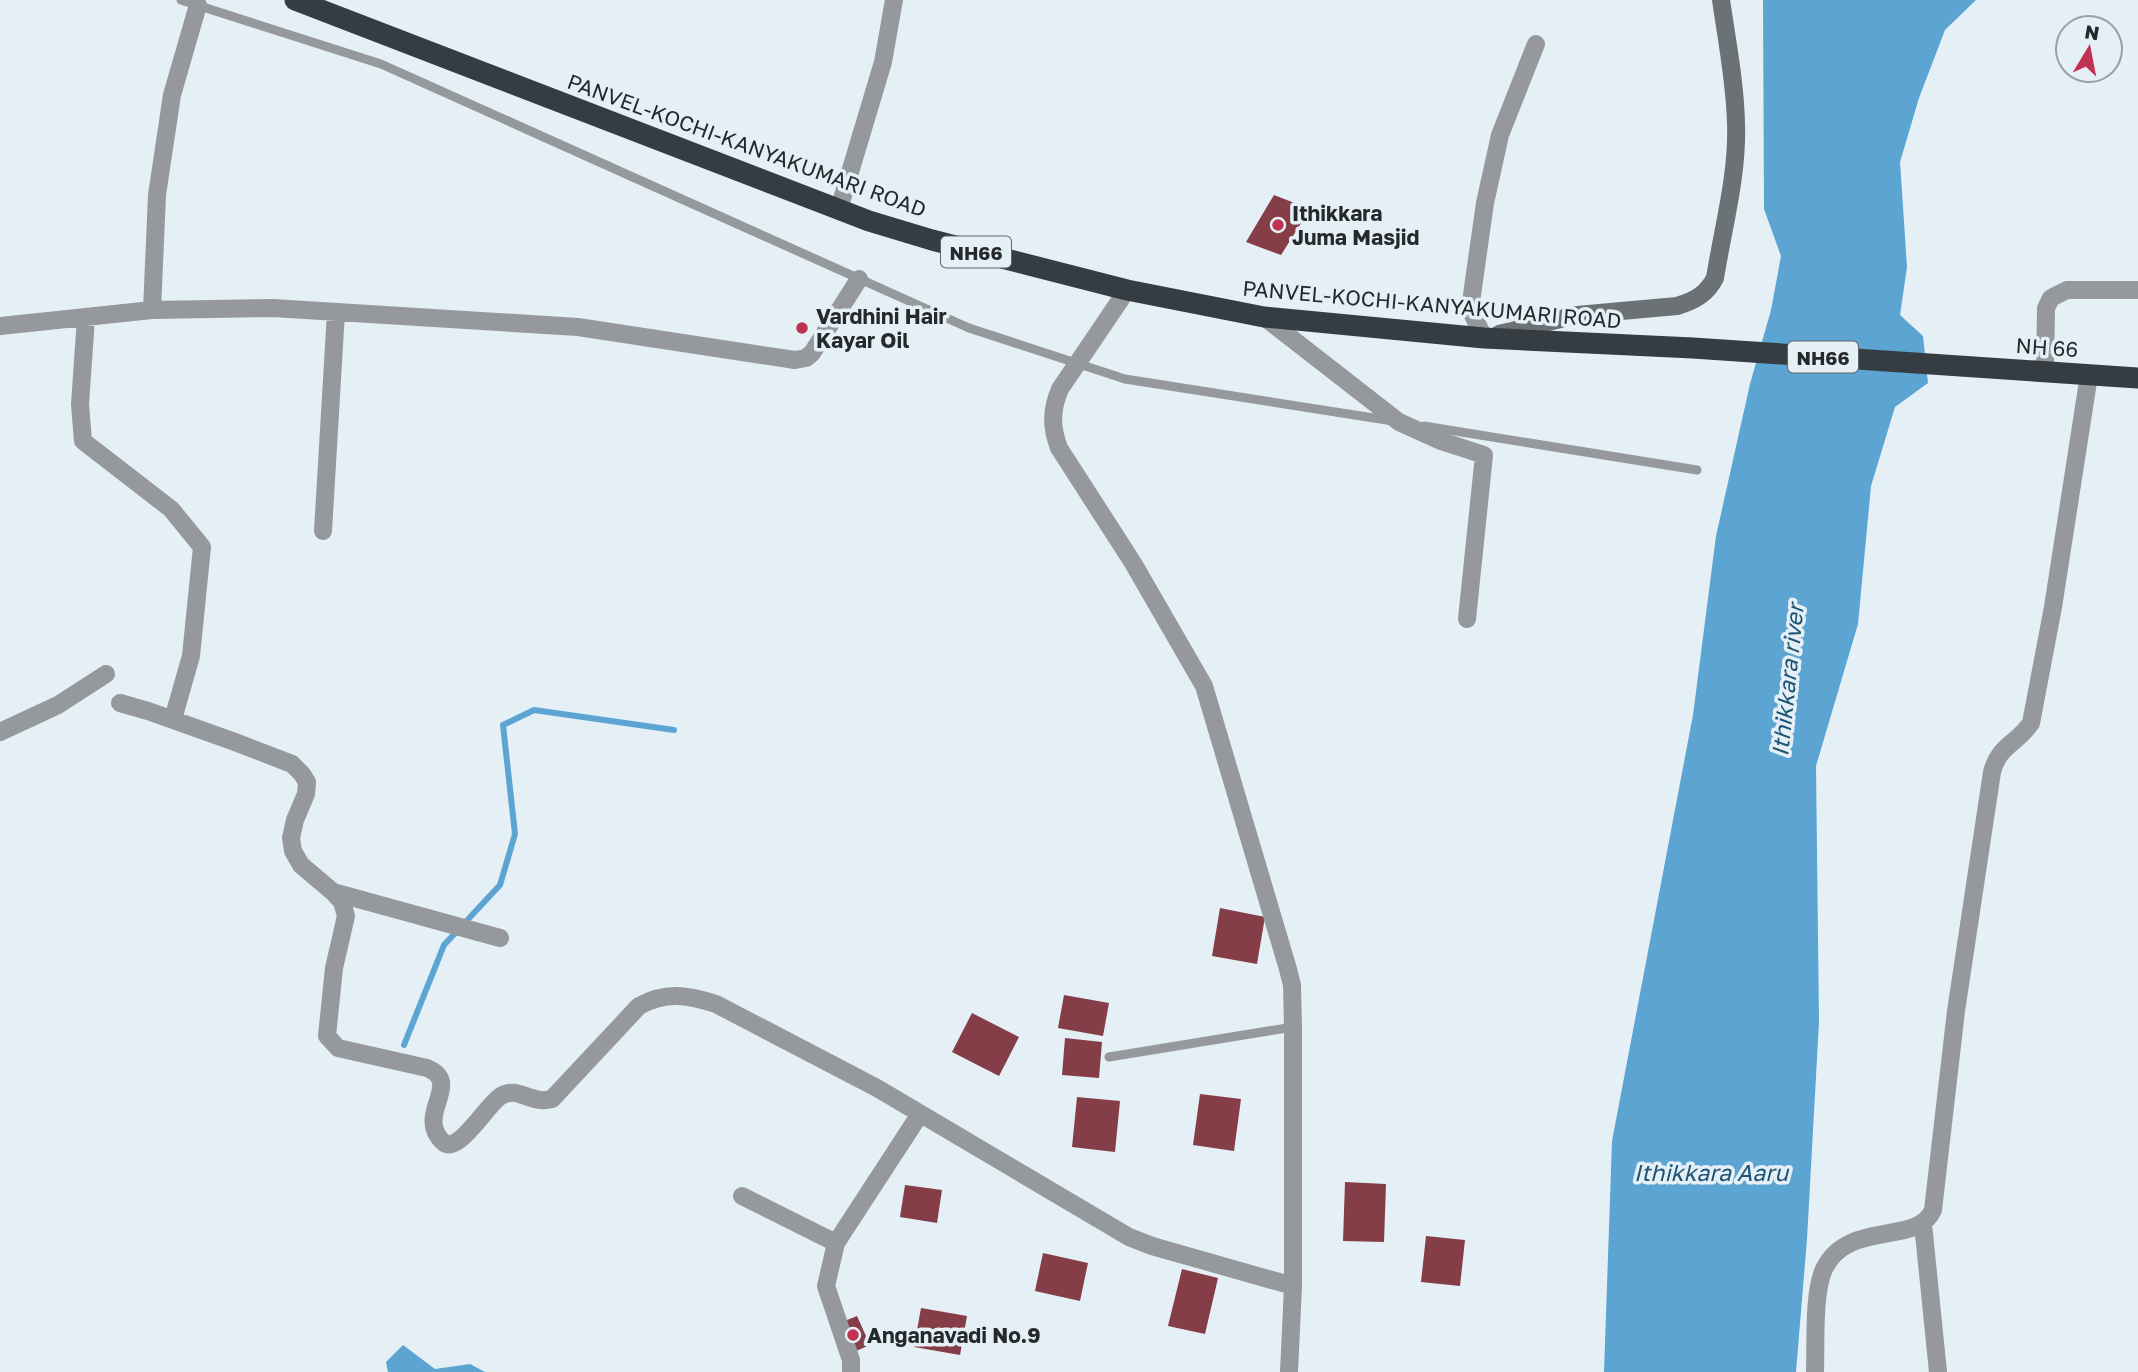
<svg xmlns="http://www.w3.org/2000/svg" width="2138" height="1372" font-family="'Golos Text',sans-serif">
<style>
.water{fill:#5ca4d2}
.lines{fill:none;stroke-linecap:round;stroke-linejoin:round}
.stream{stroke:#5ca4d2;stroke-width:6}
.building{fill:#853d47}
.lane{stroke:#95999c;stroke-width:9}
.street{stroke:#95999c;stroke-width:18}
.secondary{stroke:#6b7175;stroke-width:18}
.highway{stroke:#353d42;stroke-width:21}
.poi-dot{fill:#c13151;stroke:#e5eff6;stroke-width:2.5}
.labels{text-anchor:middle;dominant-baseline:central;stroke-width:7;stroke-linejoin:round;paint-order:stroke}
.shield{fill:#e5eff6;stroke:#5f6469;stroke-width:2}
.shield-label{font-size:19px;font-weight:bold;fill:#26292c}
.street-label{font-size:21px;fill:#26292c;stroke:#e5eff6}
.poi-label{font-size:21px;font-weight:bold;fill:#26292c;stroke:#e5eff6;text-anchor:start}
.water-label{font-size:23px;font-style:italic;fill:#1e5575;stroke:#e5eff6}
</style>
<rect width="100%" height="100%" fill="#e5eff6"/>
<!-- water -->
<path class="water" d="M1763,0H1976L1945,30L1919,98L1900,162L1907,267L1900,315L1923,336L1928,383L1895,407L1871,486L1858,624L1816,766L1819,1022L1807,1239L1796,1372H1604L1612,1141L1693,715L1716,536L1750,384L1771,310L1781,256L1764,209Z
M403,1345L435,1369L470,1364L485,1372H388L386,1362Z"/>
<g class="lines">
<!-- stream -->
<path class="stream" d="M404,1045L444,945L500,885L515,834L503,725L534,710L674,730"/>
</g>
<!-- building -->
<path class="building" d="M1274,195L1310,209L1281,255L1246,242Z
M1220,908L1265,917L1257,964L1212,956Z
M1064,995L1109,1003L1103,1036L1058,1028Z
M972,1013L1019,1037L999,1076L952,1052Z
M1065,1038L1102,1042L1099,1078L1062,1075Z
M1200,1094L1241,1099L1234,1151L1193,1145Z
M1077,1097L1120,1101L1115,1152L1072,1147Z
M1345,1182L1386,1184L1384,1242L1343,1241Z
M905,1185L942,1190L937,1223L900,1217Z
M1426,1236L1465,1240L1460,1286L1421,1282Z
M1043,1253L1088,1263L1080,1301L1035,1291Z
M1182,1269L1218,1278L1205,1334L1168,1326Z
M921,1308L967,1316L960,1355L914,1347Z
M857,1316L870,1345L849,1354L837,1324Z"/>
<g class="lines">
<!-- lane -->
<path class="lane" d="M181,0L381,64L969,328L1125,379L1393,421
M1424,426L1697,470
M1109,1057L1293,1027"/>
<!-- street -->
<path class="street" d="M839,209L883,62L894,0
M1127,290L1060,389C1051,410 1051,427 1059,448L1133,563L1204,686L1288,969L1292,985L1293,1027V1286L1289,1372
M152,310L157,195L172,95L198,5
M1264,317L1399,422L1441,441L1484,455L1467,619
M86,318L80,404L83,441L171,509L202,547L191,656L173,719
M0,326L152,310L273,308L578,327L795,360L806,358L812,353L859,279
M1484,338L1470,309L1485,203L1500,135L1536,44
M2045,372L2046,308L2051,298L2067,290H2138
M323,531L336,312
M120,703L148,711L235,742L292,764L302,774L307,782L306,794L295,820L291,838L293,851L301,865L333,892L342,902L346,916L334,968L327,1036L338,1048L427,1068C464,1083 414,1115 443,1142C458,1156 487,1104 501,1096C518,1085 530,1105 552,1099L639,1006C666,991 688,995 716,1004L877,1088L1129,1237L1152,1246L1293,1286
M0,732L58,705L106,674
M333,892L500,938
M742,1196L836,1243
M1923,1224L1938,1372
M851,1372V1360L826,1286L836,1243L920,1114
M1815,1372C1816,1345 1813,1293 1824,1269C1848,1219 1918,1246 1933,1210L1956,1011L1992,772C1999,745 2017,744 2031,723L2053,607L2089,375"/>
<!-- secondary -->
<path class="secondary" d="M1499,334L1577,315L1677,306C1694,301 1707,294 1715,278C1723,228 1738,174 1736,123C1735,82 1727,41 1721,0"/>
<!-- highway -->
<path class="highway" d="M295,0L869,221L932,240L1127,290L1264,317L1484,338L1693,348L2138,378"/>
</g>
<!-- markers -->
<g class="poi-dot">
<circle cx="1278" cy="225" r="7"/>
<circle cx="802" cy="328" r="7"/>
<circle cx="853" cy="1335" r="7"/>
</g>
<g class="labels">
<!-- shield labels -->
<g class="shield">
<rect x="941" y="236.5" width="70" height="31" rx="5"/>
<rect x="1788" y="341.5" width="70" height="31" rx="5"/>
</g>
<g class="shield-label">
<text x="976" y="252">NH66</text>
<text x="1823" y="357">NH66</text>
</g>
<!-- street labels -->
<g class="street-label">
<text transform="translate(747 145) rotate(20)">PANVEL-KOCHI-KANYAKUMARI ROAD</text>
<text transform="translate(1432 304) rotate(5)">PANVEL-KOCHI-KANYAKUMARI ROAD</text>
<text transform="translate(2047 347) rotate(4)">NH 66</text>
</g>
<!-- poi labels -->
<g class="poi-label">
<text x="1292" y="213">Ithikkara<tspan x="1292" dy="24">Juma Masjid</tspan></text>
<text x="816" y="316">Vardhini Hair<tspan x="816" dy="24">Kayar Oil</tspan></text>
<text x="867" y="1335">Anganavadi No.9</text>
</g>
<!-- water labels -->
<g class="water-label">
<text transform="translate(1787 680) rotate(-84)">Ithikkara river</text>
<text x="1711" y="1172">Ithikkara Aaru</text>
</g>
</g>
<!-- north arrow -->
<g transform="translate(2089 49) rotate(10)"><circle r="33" fill="#e5eff6" stroke="#99a0a5" stroke-width="2"/>
<path d="M0-5L12 26L0 18L-12 26Z" fill="#c13151"/>
<text y="-10" font-size="19" font-weight="bold" text-anchor="middle" fill="#26292c">N</text>
</g>
</svg>
